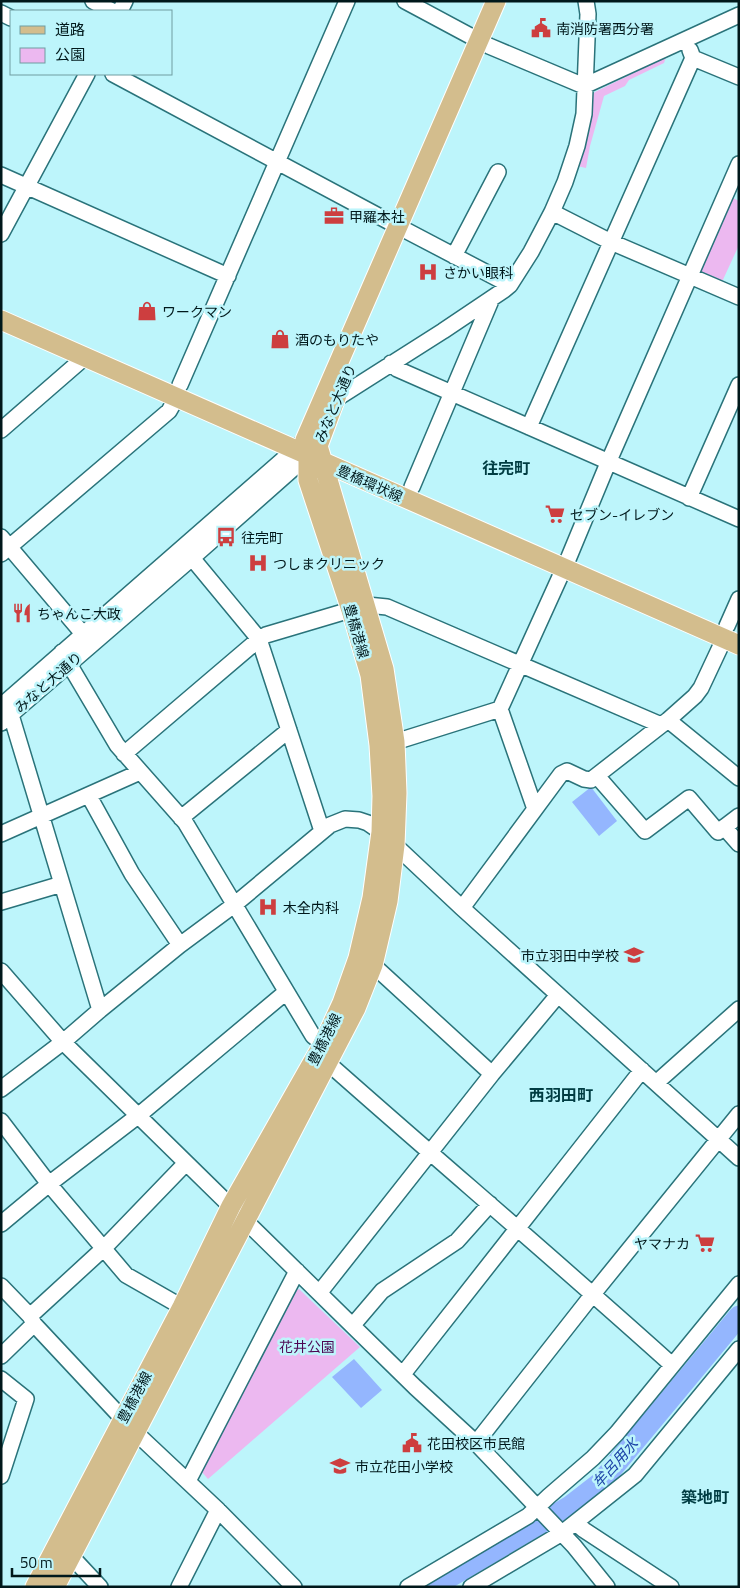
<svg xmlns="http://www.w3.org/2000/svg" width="740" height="1588" font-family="'Titillium Web','Noto Sans JP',sans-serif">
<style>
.green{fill:#ecb8f0}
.water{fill:#94b6fe}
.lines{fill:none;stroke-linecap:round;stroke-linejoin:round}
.river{stroke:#94b6fe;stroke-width:21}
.minor-casing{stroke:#2a737a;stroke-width:18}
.major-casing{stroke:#fff;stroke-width:21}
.minor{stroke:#fff;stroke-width:15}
.major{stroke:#d3bd8d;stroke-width:19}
.labels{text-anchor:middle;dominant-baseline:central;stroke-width:5;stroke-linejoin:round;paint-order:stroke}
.poi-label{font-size:14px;fill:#00181b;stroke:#bdf5fb;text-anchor:start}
.street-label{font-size:14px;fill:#00181b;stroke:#bdf5fb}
.park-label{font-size:14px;fill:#4d0653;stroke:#bdf5fb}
.water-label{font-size:15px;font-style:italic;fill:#1d44a8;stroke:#bdf5fb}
.quarter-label{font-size:16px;font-weight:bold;fill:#003c42;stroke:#bdf5fb}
</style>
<rect width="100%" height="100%" fill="#bdf5fb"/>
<!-- green -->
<path class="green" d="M666,57L664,63L629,80L625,86L604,96L590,146L586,168L577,166L591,96L595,92Z
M731,197L739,201V245L721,284L699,272Z
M299,1289L360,1347L208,1479L201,1471L294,1291Z"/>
<!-- water -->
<path class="water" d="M591,787L617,821L599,836L572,802Z
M354,1359L382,1390L361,1408L332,1377Z"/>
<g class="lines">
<!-- river -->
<path class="river" d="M433,1587L570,1506L601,1482L739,1316"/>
<defs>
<path id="minor" d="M93,1L112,11
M405,1L489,46L584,86L739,15
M120,11L125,1
M1,13L11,18
M690,50L693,58L739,77
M113,74L399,227
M1,175L228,276
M552,212L611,242L739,297
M407,231L510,285
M1,234L87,74
M454,256L498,172
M391,363L397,369L739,519
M180,385L347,1
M336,399L443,331L504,290L510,285L531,252L552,212L565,182L577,146L584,114L588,14L586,1
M529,427L693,58
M1,430L85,357
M412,487L492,298
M689,498L739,385
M1,537L89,641
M1,554L169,411L177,397
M192,558L259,639L322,831
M727,626L739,599
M62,652L117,745L185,822L313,1036L323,1044
M1,706L302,443
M500,709L535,809
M11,715L100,1010
M668,720L739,778
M1,723L192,558L313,451
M395,742L500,709L569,557L608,463L739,164
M124,754L259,639L266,635L367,605L387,607L661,725
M597,776L645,831L689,798L718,832L739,816
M89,796L132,874L180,945
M181,818L289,730
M724,827L739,844
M1,834L140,772
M1,902L62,884
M462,908L561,774L567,771L584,779L591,780L668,720L695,696L701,688L724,639
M373,965L492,1074
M1,971L63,1042L415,1387L476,1443L574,1546L607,1587
M328,1063C442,1164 559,1263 672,1365
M656,1083L739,1009
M1,1089L63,1042L100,1010L180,945L234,905L330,825L345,819L359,820L368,823L381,832L462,908L739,1158
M1,1121L49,1184L126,1275L182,1307
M1,1224L49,1184L139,1115L286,992
M1,1286L30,1316L34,1324L135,1432L218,1510L294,1587
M320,1292L492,1074L558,995
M30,1316L103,1249L186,1163
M353,1325L382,1291L457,1241L490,1204
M1,1356L34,1324
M403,1374L642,1070
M1,1379L26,1399L1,1476
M476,1443L593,1294L739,1114
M188,1481L297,1271
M576,1523L584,1530L671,1587
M71,1556L100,1587
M179,1587L218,1510
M408,1587L528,1516L549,1496L593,1458L617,1433L739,1284
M471,1587L562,1533L635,1475L739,1349"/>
<path id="major" d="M1,320L739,645
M318,446L337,395
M35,1587L182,1307L231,1206L323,1044L342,1003L358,958L372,898L381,832L382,796L379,745L370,675L351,610L308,480V455L305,440L496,1
M55,1587L356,1008L373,965L388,901L395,845L397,793L395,742L384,669L318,446"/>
</defs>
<!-- minor casing -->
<use href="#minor" class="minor-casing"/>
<!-- major casing -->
<use href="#major" class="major-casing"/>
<!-- minor -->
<use href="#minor" class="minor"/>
<!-- major -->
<use href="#major" class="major"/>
</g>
<!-- icons -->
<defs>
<symbol id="civic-bare" viewBox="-9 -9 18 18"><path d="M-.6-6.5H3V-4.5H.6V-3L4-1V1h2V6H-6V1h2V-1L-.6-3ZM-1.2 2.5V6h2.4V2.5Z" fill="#cd3e3f" stroke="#bdf5fb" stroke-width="2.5" paint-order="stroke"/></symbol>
<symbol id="office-bare" viewBox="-9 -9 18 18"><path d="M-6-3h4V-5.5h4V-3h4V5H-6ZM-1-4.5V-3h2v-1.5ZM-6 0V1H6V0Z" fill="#cd3e3f" stroke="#bdf5fb" stroke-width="2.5" paint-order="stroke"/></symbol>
<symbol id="hospital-bare" viewBox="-9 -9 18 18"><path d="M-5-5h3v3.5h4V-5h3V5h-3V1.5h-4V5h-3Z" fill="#cd3e3f" stroke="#bdf5fb" stroke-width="2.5" paint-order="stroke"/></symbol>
<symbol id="shop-bare" viewBox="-9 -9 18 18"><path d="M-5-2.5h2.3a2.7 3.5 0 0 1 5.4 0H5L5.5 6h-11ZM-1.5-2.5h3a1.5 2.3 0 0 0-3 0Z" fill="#cd3e3f" stroke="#bdf5fb" stroke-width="2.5" paint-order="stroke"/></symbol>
<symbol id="supermarket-bare" viewBox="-9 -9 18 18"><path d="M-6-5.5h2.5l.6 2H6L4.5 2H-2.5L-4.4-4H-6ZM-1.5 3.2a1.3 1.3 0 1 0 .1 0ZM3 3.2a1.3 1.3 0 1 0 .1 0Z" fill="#cd3e3f" stroke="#bdf5fb" stroke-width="2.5" paint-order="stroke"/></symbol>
<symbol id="bus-bare" viewBox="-9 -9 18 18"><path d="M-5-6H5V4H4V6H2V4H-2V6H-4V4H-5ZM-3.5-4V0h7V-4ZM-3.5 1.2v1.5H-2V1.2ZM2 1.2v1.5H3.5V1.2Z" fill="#cd3e3f" stroke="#bdf5fb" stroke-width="2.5" paint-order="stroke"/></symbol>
<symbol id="restaurant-bare" viewBox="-9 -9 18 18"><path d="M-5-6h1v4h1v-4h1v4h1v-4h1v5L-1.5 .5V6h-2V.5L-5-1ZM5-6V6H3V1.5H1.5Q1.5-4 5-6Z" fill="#cd3e3f" stroke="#bdf5fb" stroke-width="2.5" paint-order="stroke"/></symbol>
<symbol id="school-bare" viewBox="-9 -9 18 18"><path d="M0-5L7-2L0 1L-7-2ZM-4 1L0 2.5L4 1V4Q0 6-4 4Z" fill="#cd3e3f" stroke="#bdf5fb" stroke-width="2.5" paint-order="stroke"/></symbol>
</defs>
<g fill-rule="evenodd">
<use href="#civic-bare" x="527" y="14" width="28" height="28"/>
<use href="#office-bare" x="320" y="202" width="28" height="28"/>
<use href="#hospital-bare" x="414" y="258" width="28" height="28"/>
<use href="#shop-bare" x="133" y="297" width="28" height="28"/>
<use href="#shop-bare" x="266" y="325" width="28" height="28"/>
<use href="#supermarket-bare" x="541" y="500" width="28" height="28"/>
<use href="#bus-bare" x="212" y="523" width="28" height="28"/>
<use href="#hospital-bare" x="244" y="549" width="28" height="28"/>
<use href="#restaurant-bare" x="8" y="599" width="28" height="28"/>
<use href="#hospital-bare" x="254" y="893" width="28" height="28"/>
<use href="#school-bare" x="620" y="941" width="28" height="28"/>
<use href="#supermarket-bare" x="691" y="1229" width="28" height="28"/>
<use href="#civic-bare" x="398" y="1429" width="28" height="28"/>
<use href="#school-bare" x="326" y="1452" width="28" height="28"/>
</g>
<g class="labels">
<!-- poi labels -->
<g class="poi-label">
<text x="556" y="28">南消防署西分署</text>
<text x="349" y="216">甲羅本社</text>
<text x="443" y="272">さかい眼科</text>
<text x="162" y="311">ワークマン</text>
<text x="295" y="339">酒のもりたや</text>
<text x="570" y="514">セブン-イレブン</text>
<text x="241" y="537">往完町</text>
<text x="273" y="563">つしまクリニック</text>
<text x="37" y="613">ちゃんこ大政</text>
<text x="283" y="907">木全内科</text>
<text x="619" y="955" text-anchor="end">市立羽田中学校</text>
<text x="690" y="1243" text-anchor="end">ヤマナカ</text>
<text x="427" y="1443">花田校区市民館</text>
<text x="355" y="1466">市立花田小学校</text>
</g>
<!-- street labels -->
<g class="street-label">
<text transform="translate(335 403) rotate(-67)">みなと大通り</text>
<text transform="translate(370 483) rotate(24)">豊橋環状線</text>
<text transform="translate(357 631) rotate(74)">豊橋港線</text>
<text transform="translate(48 682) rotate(-41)">みなと大通り</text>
<text transform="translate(324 1039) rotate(-63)">豊橋港線</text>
<text transform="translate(134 1397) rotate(-62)">豊橋港線</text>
</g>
<!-- park labels -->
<g class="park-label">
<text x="307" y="1346">花井公園</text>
</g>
<!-- water labels -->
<g class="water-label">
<text transform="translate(615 1463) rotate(-48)">牟呂用水</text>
</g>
<!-- quarter labels -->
<g class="quarter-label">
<text x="506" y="468">往完町</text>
<text x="561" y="1095">西羽田町</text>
<text x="705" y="1497">築地町</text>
</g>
</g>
<!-- border -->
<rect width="740" height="1588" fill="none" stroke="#00181b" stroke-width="5"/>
<!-- legend -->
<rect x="10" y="10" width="162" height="65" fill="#bdf5fb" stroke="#719da1"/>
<rect x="20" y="26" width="25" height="8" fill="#d3bd8d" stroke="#719da1"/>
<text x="55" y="35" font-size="15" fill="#00181b">道路</text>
<rect x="20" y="48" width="25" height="15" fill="#ecb8f0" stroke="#719da1"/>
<text x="55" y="60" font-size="15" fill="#00181b">公園</text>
<!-- scale -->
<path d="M12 1568v8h88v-8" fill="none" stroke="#00181b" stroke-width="2.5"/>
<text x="20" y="1568" font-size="15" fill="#00181b" stroke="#bdf5fb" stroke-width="4" paint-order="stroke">50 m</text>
</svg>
